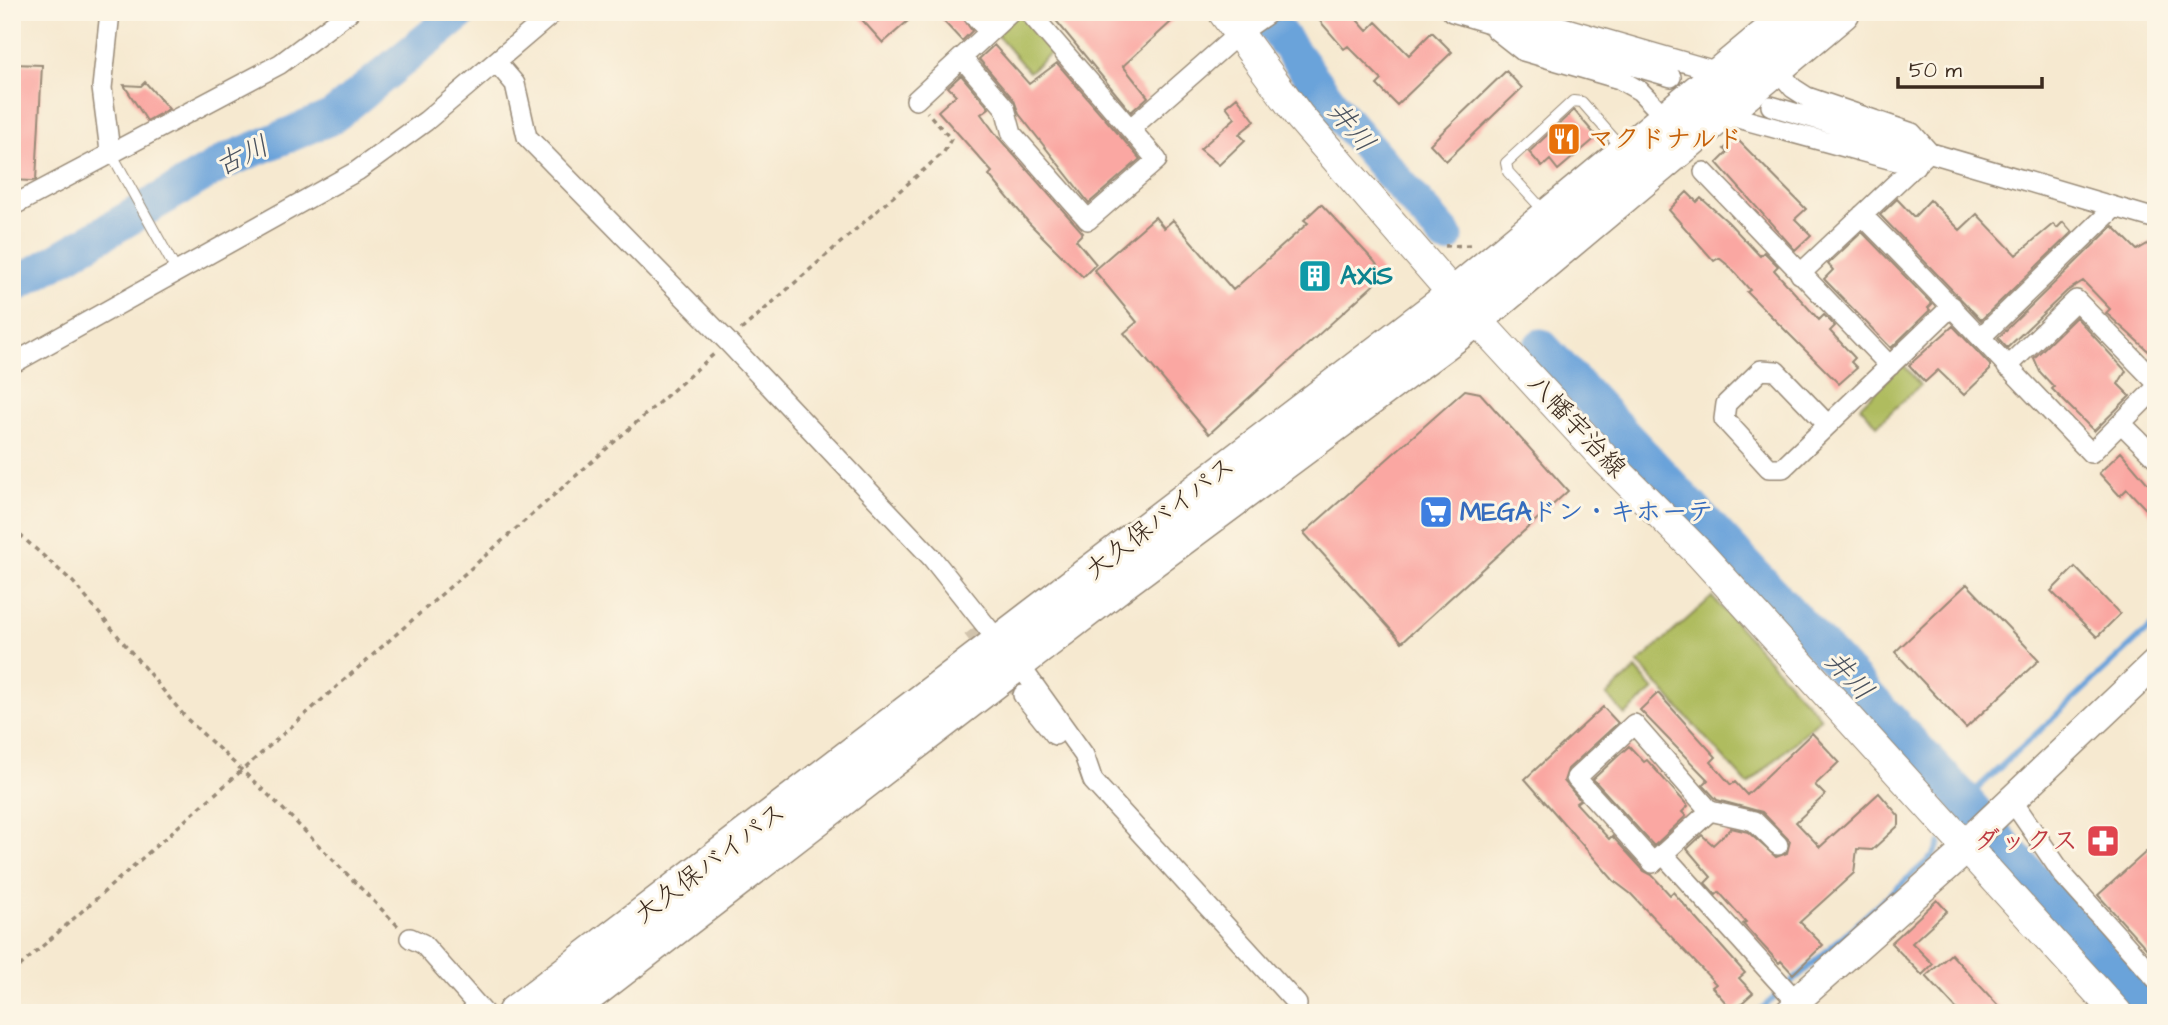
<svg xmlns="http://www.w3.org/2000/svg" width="2168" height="1025" font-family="'Architects Daughter','Klee One',sans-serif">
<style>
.green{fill:#afbc5e;stroke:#75733e;stroke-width:2}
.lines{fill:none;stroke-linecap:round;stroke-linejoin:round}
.stream{stroke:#6ba3da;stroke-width:6}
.river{stroke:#6ba3da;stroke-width:35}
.building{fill:#faa7a2}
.street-tunnel{stroke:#d1c3ac;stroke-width:19;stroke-dasharray:19 10;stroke-linecap:butt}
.lane-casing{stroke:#988a77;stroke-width:12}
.street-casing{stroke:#988a77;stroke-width:22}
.secondary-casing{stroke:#988a77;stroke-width:31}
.primary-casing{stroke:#988a77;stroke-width:32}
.highway-casing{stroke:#988a77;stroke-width:38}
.path{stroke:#988a77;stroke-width:3.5;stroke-dasharray:5 5;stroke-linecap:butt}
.lane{stroke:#fff;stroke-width:10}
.street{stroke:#fff;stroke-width:19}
.secondary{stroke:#fff;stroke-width:28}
.primary{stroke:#fff;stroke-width:30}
.highway{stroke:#fff;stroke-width:35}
.labels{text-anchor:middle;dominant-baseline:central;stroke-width:6;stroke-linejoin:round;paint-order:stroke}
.food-label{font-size:26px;font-weight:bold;fill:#c56008;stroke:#fcf5e5;text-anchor:start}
.culture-label{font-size:26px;font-weight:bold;fill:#0d838f;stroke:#fcf5e5;text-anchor:start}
.street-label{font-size:26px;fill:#3b2a1e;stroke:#fcf5e5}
.shop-label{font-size:26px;font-weight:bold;fill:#366cbe;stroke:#fcf5e5;text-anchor:start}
.health-label{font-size:26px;font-weight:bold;fill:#be3a42;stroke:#fcf5e5;text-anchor:end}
.water-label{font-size:28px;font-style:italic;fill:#4c5460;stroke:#fcf5e5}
</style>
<rect width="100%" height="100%" fill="#fcf5e5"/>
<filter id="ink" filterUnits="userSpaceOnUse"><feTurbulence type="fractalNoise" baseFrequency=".0143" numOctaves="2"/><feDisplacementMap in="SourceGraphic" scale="14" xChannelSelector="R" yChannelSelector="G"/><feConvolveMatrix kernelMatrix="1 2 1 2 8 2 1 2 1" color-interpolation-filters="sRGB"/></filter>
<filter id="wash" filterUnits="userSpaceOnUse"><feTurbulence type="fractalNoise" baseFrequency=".00686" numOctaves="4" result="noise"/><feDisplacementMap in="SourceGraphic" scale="28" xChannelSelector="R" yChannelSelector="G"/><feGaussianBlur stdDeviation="1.57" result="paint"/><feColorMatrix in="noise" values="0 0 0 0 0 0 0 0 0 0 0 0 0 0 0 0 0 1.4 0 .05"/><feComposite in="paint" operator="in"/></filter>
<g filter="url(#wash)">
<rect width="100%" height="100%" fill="#f6e9d0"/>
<!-- green -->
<path class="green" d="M1020,12L1053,51L1029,72L996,34Z
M1903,364L1920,385L1877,425L1860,406Z
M1712,597L1821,718L1748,785L1638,663Z
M1636,669L1654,690L1625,715L1607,695Z"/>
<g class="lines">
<!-- stream -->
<path class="stream" d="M1958,813L1965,800L2156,622
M1757,1013L1933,856L1940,843"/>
<!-- river -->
<path class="river" d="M1263,12L1339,114L1446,237
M12,287L226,161L332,117L461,12
M1541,346L1965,800L2150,1013"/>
</g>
<g id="blocks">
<!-- building -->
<path class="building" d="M855,12H879L884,17L890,12H918L883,43Z
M935,12H959L972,31L962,41Z
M1049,12H1182L1123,66L1148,97L1131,112Z
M1327,12H1350L1367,31L1376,22L1409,55L1432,32L1452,52L1397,105L1377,85L1382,80L1348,46L1344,49L1319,20Z
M994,45L1029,84L1057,63L1140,159L1089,203L1019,114L1014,100L979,59Z
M12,64L42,65L36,180L32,181L12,180Z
M1506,71L1522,88L1446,161L1430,144Z
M961,75L989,108L981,114L998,137L1083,233L1076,240L1096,264L1083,277L1029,223L989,175L992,172L938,111L956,95L948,87Z
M145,82L169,109L147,121L124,85L141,86Z
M1237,97L1255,121L1239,134L1245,140L1219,165L1200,149L1235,118L1226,106Z
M1574,110L1597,137L1558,170L1550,160L1542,167L1529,152Z
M1736,138L1806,209L1795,219L1811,235L1795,250L1717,163L1728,152L1724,149Z
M1687,192L1697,202L1701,198L1728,222L1760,256L1764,252L1778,266L1774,270L1819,320L1824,315L1835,326L1830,331L1855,358L1851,362L1857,368L1839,384L1747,292L1750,290L1729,266L1719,258L1714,261L1669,210Z
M1897,199L1914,217L1930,200L1960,230L1977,214L2016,255L2053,224L2057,228L2063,222L2072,232L1981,320L1880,215Z
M1321,204L1374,261L1382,272L1379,280L1209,434L1124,333L1137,322L1094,270L1155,217L1164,228L1173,220L1233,290L1308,223L1304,220Z
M2113,226L2137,250L2156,239V358L2106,313L2110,309L2083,281L2067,291L2007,348L1998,338Z
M1862,232L1932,304L1928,308L1930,310L1891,348L1824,279L1833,270L1828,264Z
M2076,317L2126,371L2118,384L2130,396L2094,431L2052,389L2054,387L2040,372L2034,358Z
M1953,326L1990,365V370L1964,395L1938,370L1925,382L1909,365Z
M1465,390L1480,393L1568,491L1402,642L1304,533Z
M2121,452L2156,493V520L2127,489L2120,496L2099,473Z
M2075,567L2120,614L2097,637L2051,591Z
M1967,584L2039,660L1966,728L1895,652Z
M1658,693L1716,757L1711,762L1731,785L1735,782L1747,795L1812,733L1839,762L1815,785L1825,795L1796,822L1820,847L1879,793L1899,816V825L1872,850L1857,849L1854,873L1800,922L1823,945L1793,974L1781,961L1779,963L1743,924L1746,922L1719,892L1716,895L1705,883L1711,877L1687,849L1702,835L1713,845L1731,828L1748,832L1776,857L1787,853L1790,841L1762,812L1717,800L1703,785L1708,780L1640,710Z
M1603,707L1618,723L1568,769L1564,781L1580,800L1576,803L1609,839L1612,836L1644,871L1652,875L1670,895L1673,892L1745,973L1739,978L1753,993L1733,1011L1712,987L1716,984L1631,894L1614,881L1525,779Z
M1629,746L1644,762L1647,760L1688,806L1682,812L1686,816L1654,846L1593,779Z
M2156,843V959L2098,895Z
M1937,900L1947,911L1912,943L1933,964L1922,975L1891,943Z
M1951,954L2005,1013H1960L1926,976Z"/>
</g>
</g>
<g filter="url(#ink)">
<use href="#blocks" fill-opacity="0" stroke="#988a77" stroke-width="2"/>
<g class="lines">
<!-- street-tunnel -->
<path class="street-tunnel" d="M972,629L1023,695"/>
<defs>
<path id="lane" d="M110,151L177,272
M1544,211L1508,172L1506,163L1573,101L1582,102L1622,148"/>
<path id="street" d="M110,12L102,88L110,151
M971,12L989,32
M1452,12L1671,77
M1488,23L1535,19L1722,73
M1495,29L1523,51L1619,79L1640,91L1667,119
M962,58L1005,108L1012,134L1088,220L1157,160L1029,12
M497,63L515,84L527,137L728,342L932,558L999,642
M1776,68L1793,88L1807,97L1912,133L1929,152L1800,274
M916,100L1011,12
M1771,106L2156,219
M1723,114L1915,166
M1130,129L1237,35L1270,12
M1704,172L1890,366
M12,206L280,64L349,12
M1862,215C1940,293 2014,374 2091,453L2156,388
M1982,336L2115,207
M12,364L357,171L426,121L554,12
M2007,367L2076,300L2156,382
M2121,423L2156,458
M1828,425L1776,371L1761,370L1726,404L1724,419L1769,468H1783L1952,306
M1018,663L1084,755L1093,781L1297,1004L1296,1013
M1023,695L1055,735
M2011,799L2064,876L2156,979
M1710,811L1653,863L1576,778L1634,724L1710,811L1754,821L1778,845
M1663,854L1796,1001L1782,1013
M410,938L423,944L484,1013"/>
<path id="secondary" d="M1796,1001L1968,848L1977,833L2156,663"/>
<path id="primary" d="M1223,12L1299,116L1454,295L1606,460L1700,554L2117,1013"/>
<path id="highway" d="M515,1013L1454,295L1795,12
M564,1013L1125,580L1476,319L1842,12"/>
</defs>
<!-- lane casing -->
<use href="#lane" class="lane-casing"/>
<!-- street casing -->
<use href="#street" class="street-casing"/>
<!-- secondary casing -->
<use href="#secondary" class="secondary-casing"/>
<!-- primary casing -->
<use href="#primary" class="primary-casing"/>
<!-- highway casing -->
<use href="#highway" class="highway-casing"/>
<!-- path -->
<path class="path" d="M1445,246L1472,245
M741,330L944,152L951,139L927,112
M12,528L73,582L187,719L278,804L398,926
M12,973L714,354"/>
<!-- lane -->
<use href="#lane" class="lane"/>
<!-- street -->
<use href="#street" class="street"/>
<!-- secondary -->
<use href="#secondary" class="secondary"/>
<!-- primary -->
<use href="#primary" class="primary"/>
<!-- highway -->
<use href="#highway" class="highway"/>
</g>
</g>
<!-- icons -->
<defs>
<symbol id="restaurant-square" viewBox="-11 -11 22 22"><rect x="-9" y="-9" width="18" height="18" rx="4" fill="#e8710a" stroke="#fcf5e5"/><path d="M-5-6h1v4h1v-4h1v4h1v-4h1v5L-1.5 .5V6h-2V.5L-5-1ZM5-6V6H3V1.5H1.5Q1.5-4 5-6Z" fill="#fff"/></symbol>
<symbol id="building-square" viewBox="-11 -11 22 22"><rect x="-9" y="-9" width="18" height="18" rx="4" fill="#0f9aa8" stroke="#fcf5e5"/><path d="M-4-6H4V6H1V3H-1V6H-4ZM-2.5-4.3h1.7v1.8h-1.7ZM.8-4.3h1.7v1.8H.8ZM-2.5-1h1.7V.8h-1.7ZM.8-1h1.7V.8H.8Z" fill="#fff"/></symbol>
<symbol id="supermarket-square" viewBox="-11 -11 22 22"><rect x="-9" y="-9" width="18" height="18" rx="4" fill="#3f7fe0" stroke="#fcf5e5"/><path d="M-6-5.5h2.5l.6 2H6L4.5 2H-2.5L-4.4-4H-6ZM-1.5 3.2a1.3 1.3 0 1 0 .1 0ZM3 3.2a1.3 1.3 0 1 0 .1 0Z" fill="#fff"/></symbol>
<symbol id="pharmacy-square" viewBox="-11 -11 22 22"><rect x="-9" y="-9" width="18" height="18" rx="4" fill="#e0444e" stroke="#fcf5e5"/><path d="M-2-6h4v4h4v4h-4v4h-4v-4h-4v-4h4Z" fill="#fff"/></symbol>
</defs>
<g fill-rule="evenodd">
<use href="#restaurant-square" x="1545" y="120" width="38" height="38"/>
<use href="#building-square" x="1296" y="257" width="38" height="38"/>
<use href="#supermarket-square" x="1417" y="493" width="38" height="38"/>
<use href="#pharmacy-square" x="2084" y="822" width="38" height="38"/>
</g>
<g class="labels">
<!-- food labels -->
<g class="food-label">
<text x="1588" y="139">マクドナルド</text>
</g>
<!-- culture labels -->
<g class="culture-label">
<text x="1340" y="276">AXiS</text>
</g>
<!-- street labels -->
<g class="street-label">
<text transform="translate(1577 426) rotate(47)">八幡宇治線</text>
<text transform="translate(1160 518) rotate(-38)">大久保バイパス</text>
<text transform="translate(710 863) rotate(-37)">大久保バイパス</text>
</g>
<!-- shop labels -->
<g class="shop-label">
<text x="1460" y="512">MEGAドン・キホーテ</text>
</g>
<!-- health labels -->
<g class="health-label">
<text x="2078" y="841">ダックス</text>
</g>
<!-- water labels -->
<g class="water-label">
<text transform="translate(1351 127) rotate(50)">井川</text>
<text transform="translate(242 156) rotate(-25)">古川</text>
<text transform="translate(1849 676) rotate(47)">井川</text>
</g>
</g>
<!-- margin -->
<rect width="2168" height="1025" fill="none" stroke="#fcf5e5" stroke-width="42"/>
<!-- scale -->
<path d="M1898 77v10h144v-10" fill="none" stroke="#3b2a1e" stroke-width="3.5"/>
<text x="1909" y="77" font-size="21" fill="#3b2a1e" stroke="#fcf5e5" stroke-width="5" paint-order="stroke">50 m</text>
</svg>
